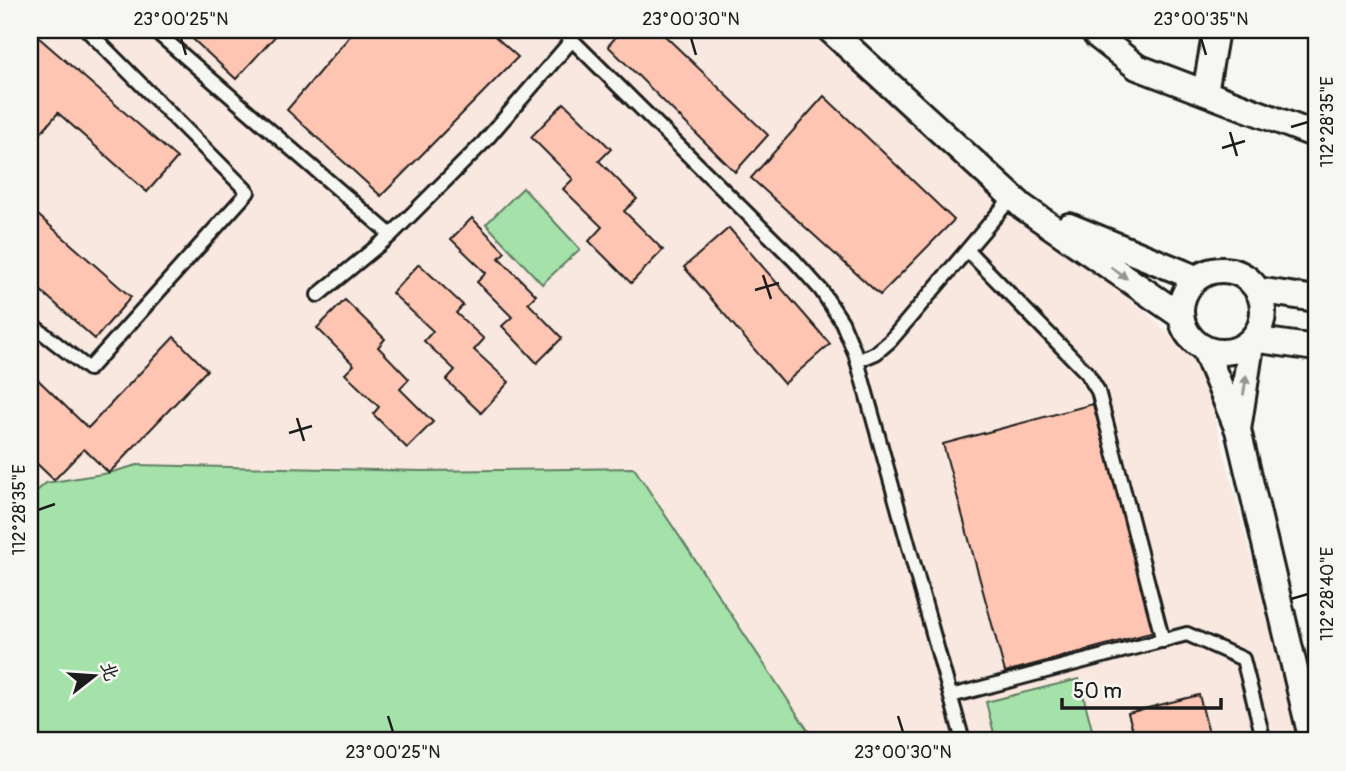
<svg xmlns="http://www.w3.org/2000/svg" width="1346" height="771" font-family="Pangolin,'LXGW WenKai TC',sans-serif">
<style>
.built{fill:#f8e8df}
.green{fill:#a4e2a9;stroke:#607f62;stroke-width:2}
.building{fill:#fec6b2;stroke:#1c1c1c;stroke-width:2}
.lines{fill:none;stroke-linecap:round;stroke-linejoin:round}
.lane-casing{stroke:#1c1c1c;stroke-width:18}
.street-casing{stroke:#1c1c1c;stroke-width:30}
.lane{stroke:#f6f6f2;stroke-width:12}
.street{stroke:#f6f6f2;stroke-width:24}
.oneway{fill:#949492}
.ticks{fill:none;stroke:#1c1c1c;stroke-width:2.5}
.neatline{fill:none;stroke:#1c1c1c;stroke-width:2.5}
.ticks-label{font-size:18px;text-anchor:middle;fill:#1c1c1c}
</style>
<rect width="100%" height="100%" fill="#f6f6f2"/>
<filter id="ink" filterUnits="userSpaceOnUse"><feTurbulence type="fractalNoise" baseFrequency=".0143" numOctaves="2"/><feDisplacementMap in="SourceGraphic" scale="14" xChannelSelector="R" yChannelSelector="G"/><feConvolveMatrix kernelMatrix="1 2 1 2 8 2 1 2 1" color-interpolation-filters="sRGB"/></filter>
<g filter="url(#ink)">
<!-- built -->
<path class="built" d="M30,30H834L1017,198L1200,361L1299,741H815L634,468L423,471L137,465L109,473L46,483L30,497Z"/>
<!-- green -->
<path class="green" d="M523,188L580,249L542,284L486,224Z
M137,465L423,471L634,468L815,741H30V497L46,483L109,473Z
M1079,679L1095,741H996L986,702Z"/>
<!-- building -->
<path class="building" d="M30,30L177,158L147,192L58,113L30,145V100L34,95L30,91Z
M183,30H281L236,79Z
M355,30H488L518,57L381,196L287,110Z
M622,30H659L768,135L735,172L608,46Z
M824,96L954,220L880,295L751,178Z
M564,103L611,149L599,161L637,199L624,211L663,250L631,283L589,241L602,227L563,189L573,179L531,137Z
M30,208L131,297L95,339L30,281Z
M472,218L505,252L499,258L536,295L528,303L562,338L537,363L502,326L512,317L477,282L486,273L451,239Z
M729,228L830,344L784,384L684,267Z
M419,264L463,305L456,313L484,339L474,350L509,382L481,413L446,380L455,370L424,341L433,331L392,293Z
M345,300L385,339L378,347L409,379L400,389L433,422L407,448L373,414L379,407L345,374L354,365L317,328Z
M174,337L207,370L109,473L84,449L54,480L30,457V375L31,373L88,428Z
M1093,404L1154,632L1005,672L943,444Z
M1199,695L1211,741H1136L1128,713Z"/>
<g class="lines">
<defs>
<path id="lane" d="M154,30L391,235
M562,30L794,260L821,290L842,322L855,353L963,741
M967,250L1087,373L1098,391L1163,641
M318,295L391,235L484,142L572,40
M30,323L89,369L248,192L87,30
M857,361L876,353L890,341L1012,197
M951,696L1187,634L1243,659L1264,741"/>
<path id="street" d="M830,30L1023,207L1181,316
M1093,30L1096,35L1137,67L1316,135
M1205,93L1216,30
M1069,226L1196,278
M1181 311a41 41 0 1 1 82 0a41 41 0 1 1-82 0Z
M1257,290L1316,299
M1204,348L1238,430L1312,741
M1238,430L1252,339L1316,348"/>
</defs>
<!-- lane casing -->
<use href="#lane" class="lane-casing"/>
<!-- street casing -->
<use href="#street" class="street-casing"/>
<!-- lane -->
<use href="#lane" class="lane"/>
<!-- street -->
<use href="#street" class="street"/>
</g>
<!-- one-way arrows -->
<defs><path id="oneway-solid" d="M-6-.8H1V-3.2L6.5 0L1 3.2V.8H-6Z" transform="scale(1.75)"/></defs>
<g class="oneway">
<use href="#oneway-solid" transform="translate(1119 273) rotate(35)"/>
<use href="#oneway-solid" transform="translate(1245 385) rotate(-81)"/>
</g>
</g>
<!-- ticks -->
<path class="ticks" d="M181,38L186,55M691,38L696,55M1201,38L1206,55M1291,127L1308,122M1230,132L1237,156M1222,148L1245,141M763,275L771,299M755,290L779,283M297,418L304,441M289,433L312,426M38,510L55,504M1291,599L1308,594M388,716L393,732M898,716L903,732"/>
<!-- margin -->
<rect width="1346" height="771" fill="none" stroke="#f6f6f2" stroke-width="77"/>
<!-- north arrow -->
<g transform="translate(94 676) rotate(73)" stroke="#f6f6f2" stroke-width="5" paint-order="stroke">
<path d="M0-5L12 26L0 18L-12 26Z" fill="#1c1c1c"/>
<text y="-10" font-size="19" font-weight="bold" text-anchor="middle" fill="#1c1c1c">北</text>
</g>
<!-- scale -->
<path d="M1062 698v10h159v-10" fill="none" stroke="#1c1c1c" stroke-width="3.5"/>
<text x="1073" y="698" font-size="21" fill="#1c1c1c" stroke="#f6f6f2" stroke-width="5" paint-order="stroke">50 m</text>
<rect x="38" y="38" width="1270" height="694" class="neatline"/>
<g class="ticks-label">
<text x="181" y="25">23°00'25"N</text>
<text x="691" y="25">23°00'30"N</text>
<text x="1201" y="25">23°00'35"N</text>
<text transform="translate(1327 122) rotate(-90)" y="6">112°28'35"E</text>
<text transform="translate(19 510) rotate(-90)" y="6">112°28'35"E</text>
<text transform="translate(1327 594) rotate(-90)" y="6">112°28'40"E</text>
<text x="393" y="758">23°00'25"N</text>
<text x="903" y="758">23°00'30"N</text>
</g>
</svg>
